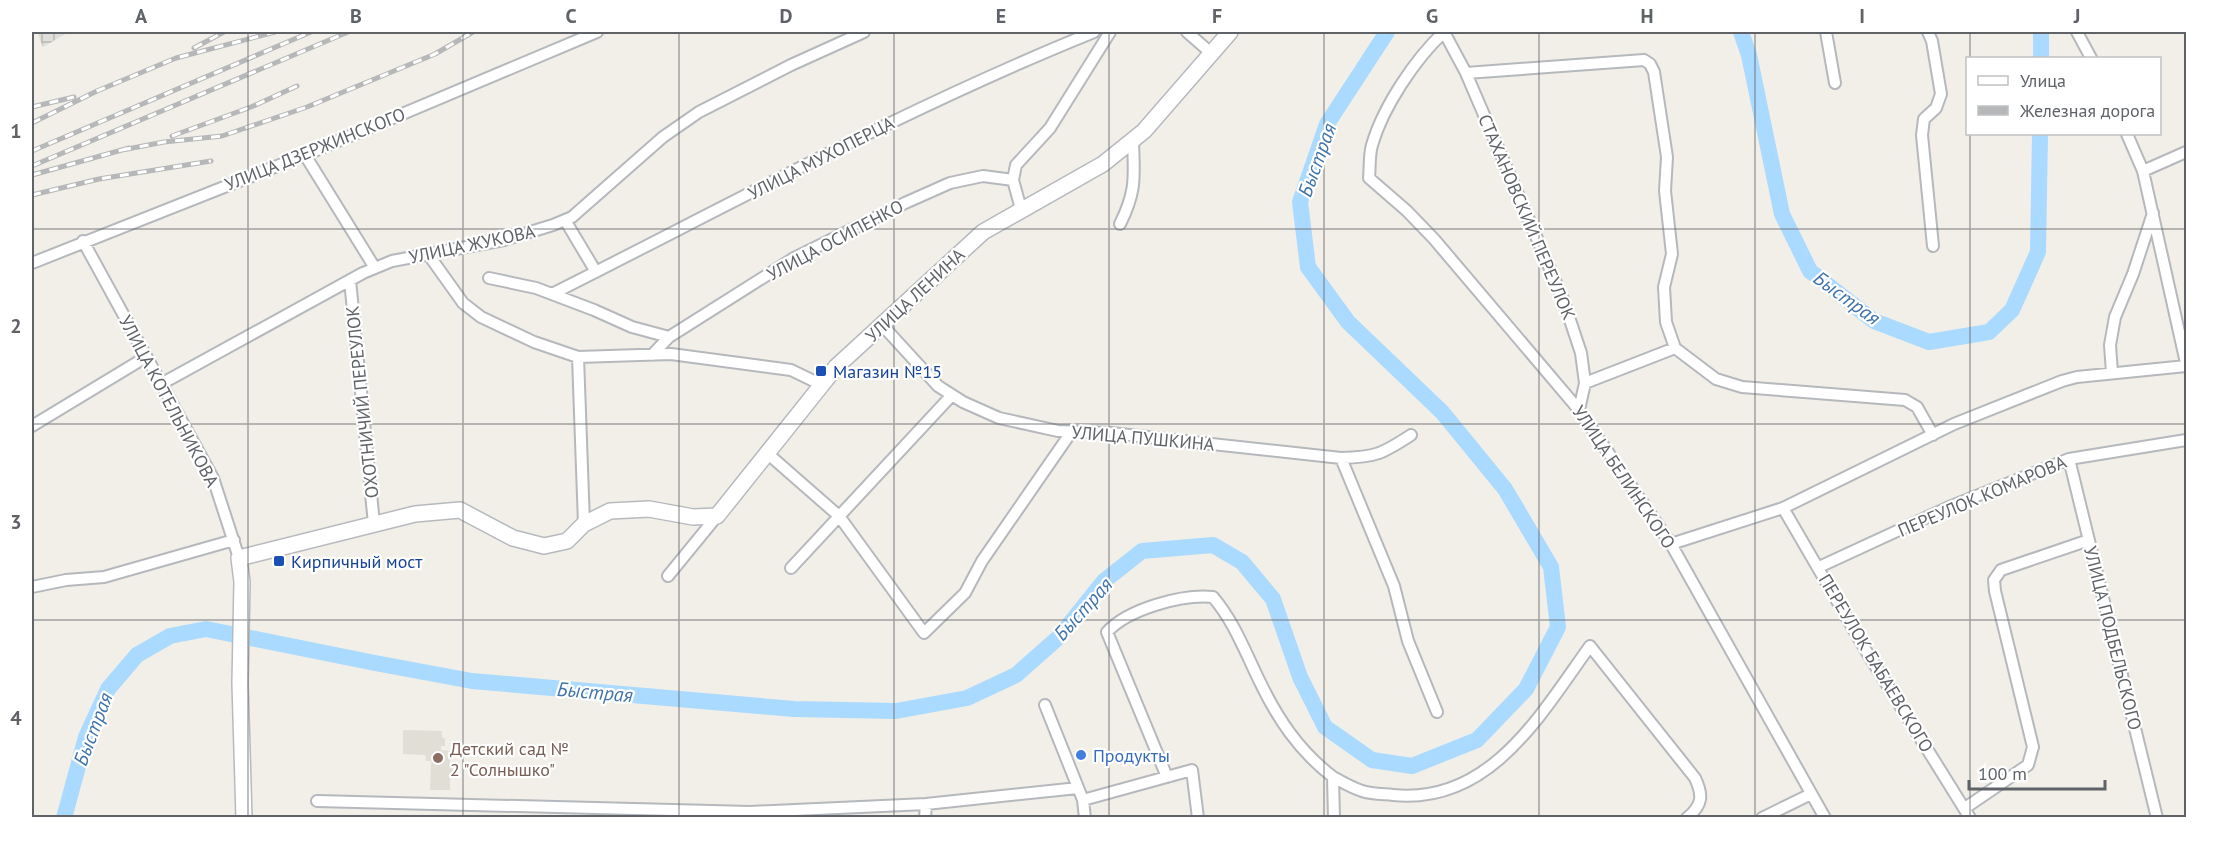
<svg xmlns="http://www.w3.org/2000/svg" width="2218" height="849" font-family="'PT Sans',sans-serif">
<style>
.industrial{fill:url(#industrial-grid)}
.education{fill:#e1ded6}
.lines{fill:none;stroke-linecap:round;stroke-linejoin:round}
.river{stroke:#aadaff;stroke-width:16}
.street-casing{stroke:#b5b8bc;stroke-width:14}
.secondary-casing{stroke:#b6babf;stroke-width:18}
.street{stroke:#fff;stroke-width:10}
.secondary{stroke:#fff;stroke-width:15}
.rail-casing{stroke:#b6b7b8;stroke-width:5}
.rail{stroke:#fff;stroke-width:3;stroke-dasharray:9;stroke-linecap:butt}
.grid{fill:none;stroke:#5f6368;stroke-width:1.5;stroke-opacity:0.55}
.transit-dot{fill:#1a4fb4;stroke:#fff;stroke-width:2}
.shop-dot{fill:#3f7fe0;stroke:#fff;stroke-width:2}
.education-dot{fill:#8d6e63;stroke:#fff;stroke-width:2}
.labels{text-anchor:middle;dominant-baseline:central;stroke-width:4.5;stroke-linejoin:round;paint-order:stroke}
.street-label{font-size:18px;fill:#5f6368;stroke:#fff}
.transit-label{font-size:18px;fill:#164399;stroke:#fff;text-anchor:start}
.education-label{font-size:18px;fill:#785e54;stroke:#fff;text-anchor:start}
.shop-label{font-size:18px;fill:#366cbe;stroke:#fff;text-anchor:start}
.water-label{font-size:20px;font-style:italic;fill:#4174aa;stroke:#fff}
.neatline{fill:none;stroke:#5f6368;stroke-width:2}
.grid-label{font-size:20px;text-anchor:middle;font-weight:bold;fill:#5f6368}
</style>
<defs>
<pattern id="industrial-grid" width="8" height="8" patternUnits="userSpaceOnUse" patternTransform="scale(1.5)"><rect width="8" height="8" fill="#e0deda"/><path d="M0 4h8M4 0v8" fill="none" stroke="#b9b8b5"/></pattern>
</defs>
<rect width="100%" height="100%" fill="#f1efe8"/>
<!-- industrial -->
<path class="industrial" d="M37,32H69L43,47Z"/>
<!-- education -->
<path class="education" d="M403,730L442,731V737L445,739V746H441V750L450,751V764H454V775H450V790H430L431,761H426L425,755L403,754Z"/>
<g class="lines">
<!-- river -->
<path class="river" d="M1741,32L1749,55L1782,214L1810,271L1874,321L1929,342L1989,332L2012,310L2038,252L2040,134
M2041,58V32
M64,818L86,737L108,689L137,655L170,636L206,629L375,663L472,681L794,709L896,711L967,698L1016,675L1059,637L1104,581L1142,551L1213,545L1242,562L1273,599L1300,677L1325,727L1372,760L1412,766L1477,740L1526,689L1558,627L1551,567L1505,489L1442,412L1348,322L1308,267L1300,202L1327,124L1387,32"/>
<defs>
<path id="street" d="M1187,32L1211,53
M1444,32C1415,59 1383,107 1372,145C1369,155 1370,168 1369,178L1407,211L1434,239L1579,410L1671,544L1825,818
M1444,32L1466,73L1563,299L1581,353L1585,383L1579,410
M1826,32L1835,83
M1928,32L1932,41L1941,94L1936,108L1924,119L1922,135L1933,246
M2077,32L2091,58
M1466,73L1644,60L1650,64L1654,72L1667,157L1665,191L1672,254L1664,287L1666,322L1675,348L1716,379L1742,387L1905,400L1917,407L1933,435
M2127,134L2143,171L2186,363
M305,155L375,268
M2143,171L2186,152
M1021,209L1013,180L1016,165L1050,128L1110,32
M565,220L596,272
M1120,224C1137,190 1134,176 1133,140
M83,241L213,478L239,558
M428,254L463,303L481,317L534,342L578,357L671,354L791,370L822,385
M32,263L305,155L597,32
M489,278L536,288L594,310L632,327L669,337
M350,280L374,524
M552,294C731,204 908,107 1094,32
M883,326L938,386L963,402L999,418L1058,431L1111,433L1341,458C1376,457 1382,454 1411,435
M652,355L669,337L794,258L905,203L950,183L983,176L1013,180
M578,357L584,524
M2112,373L2110,345L2115,317L2133,274L2153,213
M1585,383L1675,348
M161,384L363,273L392,261L504,240L553,225L572,217L663,137L699,112L791,65L864,32
M32,426L146,357
M767,453L839,516L924,633L965,593L982,561L1072,431
M1341,458L1394,586L1408,641L1437,712
M2069,459L2157,818
M1783,508L1868,654L1970,818
M1671,544L1783,508L1954,424L2062,381L2077,377L2186,366
M1819,567L1949,507L2069,459L2186,440
M791,568L952,395
M668,576L717,516
M32,587L66,580L104,577L234,540
M1045,705L1083,800L1085,818
M1167,777L1107,632C1128,609 1182,594 1213,597C1234,622 1244,649 1258,678C1277,718 1298,750 1333,777L1334,818
M1333,777C1342,782 1352,788 1362,791C1371,794 1383,794 1393,795C1490,805 1541,714 1590,646L1695,778C1703,795 1703,805 1687,818
M1083,800L1192,770L1198,818
M317,801L750,812L926,804L1078,788
M1965,808L2028,765L2033,747L1995,591L1994,580L2001,570L2089,540
M925,818L926,804
M1762,818L1811,794"/>
<path id="secondary" d="M244,818L240,683L242,582L239,558L415,514L460,510L513,538L544,546L567,541L584,524L610,511L649,509L693,517L717,516L836,367L983,232L1103,164L1144,131L1230,32"/>
</defs>
<!-- street casing -->
<use href="#street" class="street-casing"/>
<!-- secondary casing -->
<use href="#secondary" class="secondary-casing"/>
<!-- street -->
<use href="#street" class="street"/>
<!-- secondary -->
<use href="#secondary" class="secondary"/>
<defs>
<path id="rail" d="M194,48L224,32
M32,107L74,97
M32,123L97,91L176,58L275,32
M172,136L251,107L297,86
M122,150L164,142L222,136L307,107L435,54L473,32
M32,151L311,32
M32,166L348,32
M32,175L129,148
M32,195L99,179L211,161"/>
</defs>
<!-- rail casing -->
<use href="#rail" class="rail-casing"/>
<!-- rail -->
<use href="#rail" class="rail"/>
</g>
<!-- grid -->
<path class="grid" d="M248,32V818M463,32V818M679,32V818M894,32V818M1109,32V818M1324,32V818M1539,32V818M1755,32V818M1970,32V58M1970,134V818M32,229H2186M32,424H2186M32,620H2186"/>
<!-- markers -->
<g class="transit-dot">
<rect x="815" y="365" width="12" height="12" rx="3"/>
<rect x="273" y="555" width="12" height="12" rx="3"/>
</g>
<circle class="shop-dot" cx="1081" cy="755" r="6"/>
<circle class="education-dot" cx="438" cy="758" r="6"/>
<g class="labels">
<!-- street labels -->
<g class="street-label">
<text transform="translate(315 149) rotate(-22)">УЛИЦА ДЗЕРЖИНСКОГО</text>
<text transform="translate(821 158) rotate(-27)">УЛИЦА МУХОПЕРЦА</text>
<text transform="translate(1527 217) rotate(67)">СТАХАНОВСКИЙ ПЕРЕУЛОК</text>
<text transform="translate(835 240) rotate(-28)">УЛИЦА ОСИПЕНКО</text>
<text transform="translate(472 244) rotate(-12)">УЛИЦА ЖУКОВА</text>
<text transform="translate(915 295) rotate(-43)">УЛИЦА ЛЕНИНА</text>
<text transform="translate(169 401) rotate(62)">УЛИЦА КОТЕЛЬНИКОВА</text>
<text transform="translate(362 402) rotate(-96)">ОХОТНИЧИЙ ПЕРЕУЛОК</text>
<text transform="translate(1143 438) rotate(5)">УЛИЦА ПУШКИНА</text>
<text transform="translate(1624 477) rotate(56)">УЛИЦА БЕЛИНСКОГО</text>
<text transform="translate(1982 496) rotate(-23)">ПЕРЕУЛОК КОМАРОВА</text>
<text transform="translate(2113 638) rotate(76)">УЛИЦА ПОДБЕЛЬСКОГО</text>
<text transform="translate(1876 663) rotate(59)">ПЕРЕУЛОК БАБАЕВСКОГО</text>
</g>
<!-- transit labels -->
<g class="transit-label">
<text x="833" y="371">Магазин №15</text>
<text x="291" y="561">Кирпичный мост</text>
</g>
<!-- education labels -->
<g class="education-label">
<text x="450" y="748">Детский сад №<tspan x="450" dy="21">2 "Солнышко"</tspan></text>
</g>
<!-- shop labels -->
<g class="shop-label">
<text x="1093" y="755">Продукты</text>
</g>
<!-- water labels -->
<g class="water-label">
<text transform="translate(1317 160) rotate(-70)">Быстрая</text>
<text transform="translate(1847 298) rotate(36)">Быстрая</text>
<text transform="translate(1083 609) rotate(-48)">Быстрая</text>
<text transform="translate(595 692) rotate(5)">Быстрая</text>
<text transform="translate(93 729) rotate(-69)">Быстрая</text>
</g>
</g>
<!-- border -->
<rect width="2218" height="849" fill="none" stroke="#ffffff" stroke-width="66"/>
<!-- legend -->
<rect x="1966" y="57" width="195" height="78" fill="#ffffff" stroke="#bfc1c3" stroke-width="1.5"/>
<rect x="1978" y="76" width="30" height="9" fill="#ffffff" stroke="#bfc1c3" stroke-width="1.5"/>
<text x="2020" y="87" font-size="18" fill="#5f6368">Улица</text>
<rect x="1978" y="106" width="30" height="9" fill="#b6b7b8" stroke="#bfc1c3" stroke-width="1.5"/>
<text x="2020" y="117" font-size="18" fill="#5f6368">Железная дорога</text>
<!-- scale -->
<path d="M1969 780v9h136v-9" fill="none" stroke="#5f6368" stroke-width="3"/>
<text x="1978" y="780" font-size="18" fill="#5f6368" stroke="#ffffff" stroke-width="4.5" paint-order="stroke">100 m</text>
<rect x="33" y="33" width="2152" height="783" class="neatline"/>
<g class="grid-label">
<text x="141" y="23">A</text>
<text x="356" y="23">B</text>
<text x="571" y="23">C</text>
<text x="786" y="23">D</text>
<text x="1001" y="23">E</text>
<text x="1217" y="23">F</text>
<text x="1432" y="23">G</text>
<text x="1647" y="23">H</text>
<text x="1862" y="23">I</text>
<text x="2077" y="23">J</text>
<text x="16" y="138">1</text>
<text x="16" y="333">2</text>
<text x="16" y="529">3</text>
<text x="16" y="725">4</text>
</g>
</svg>
